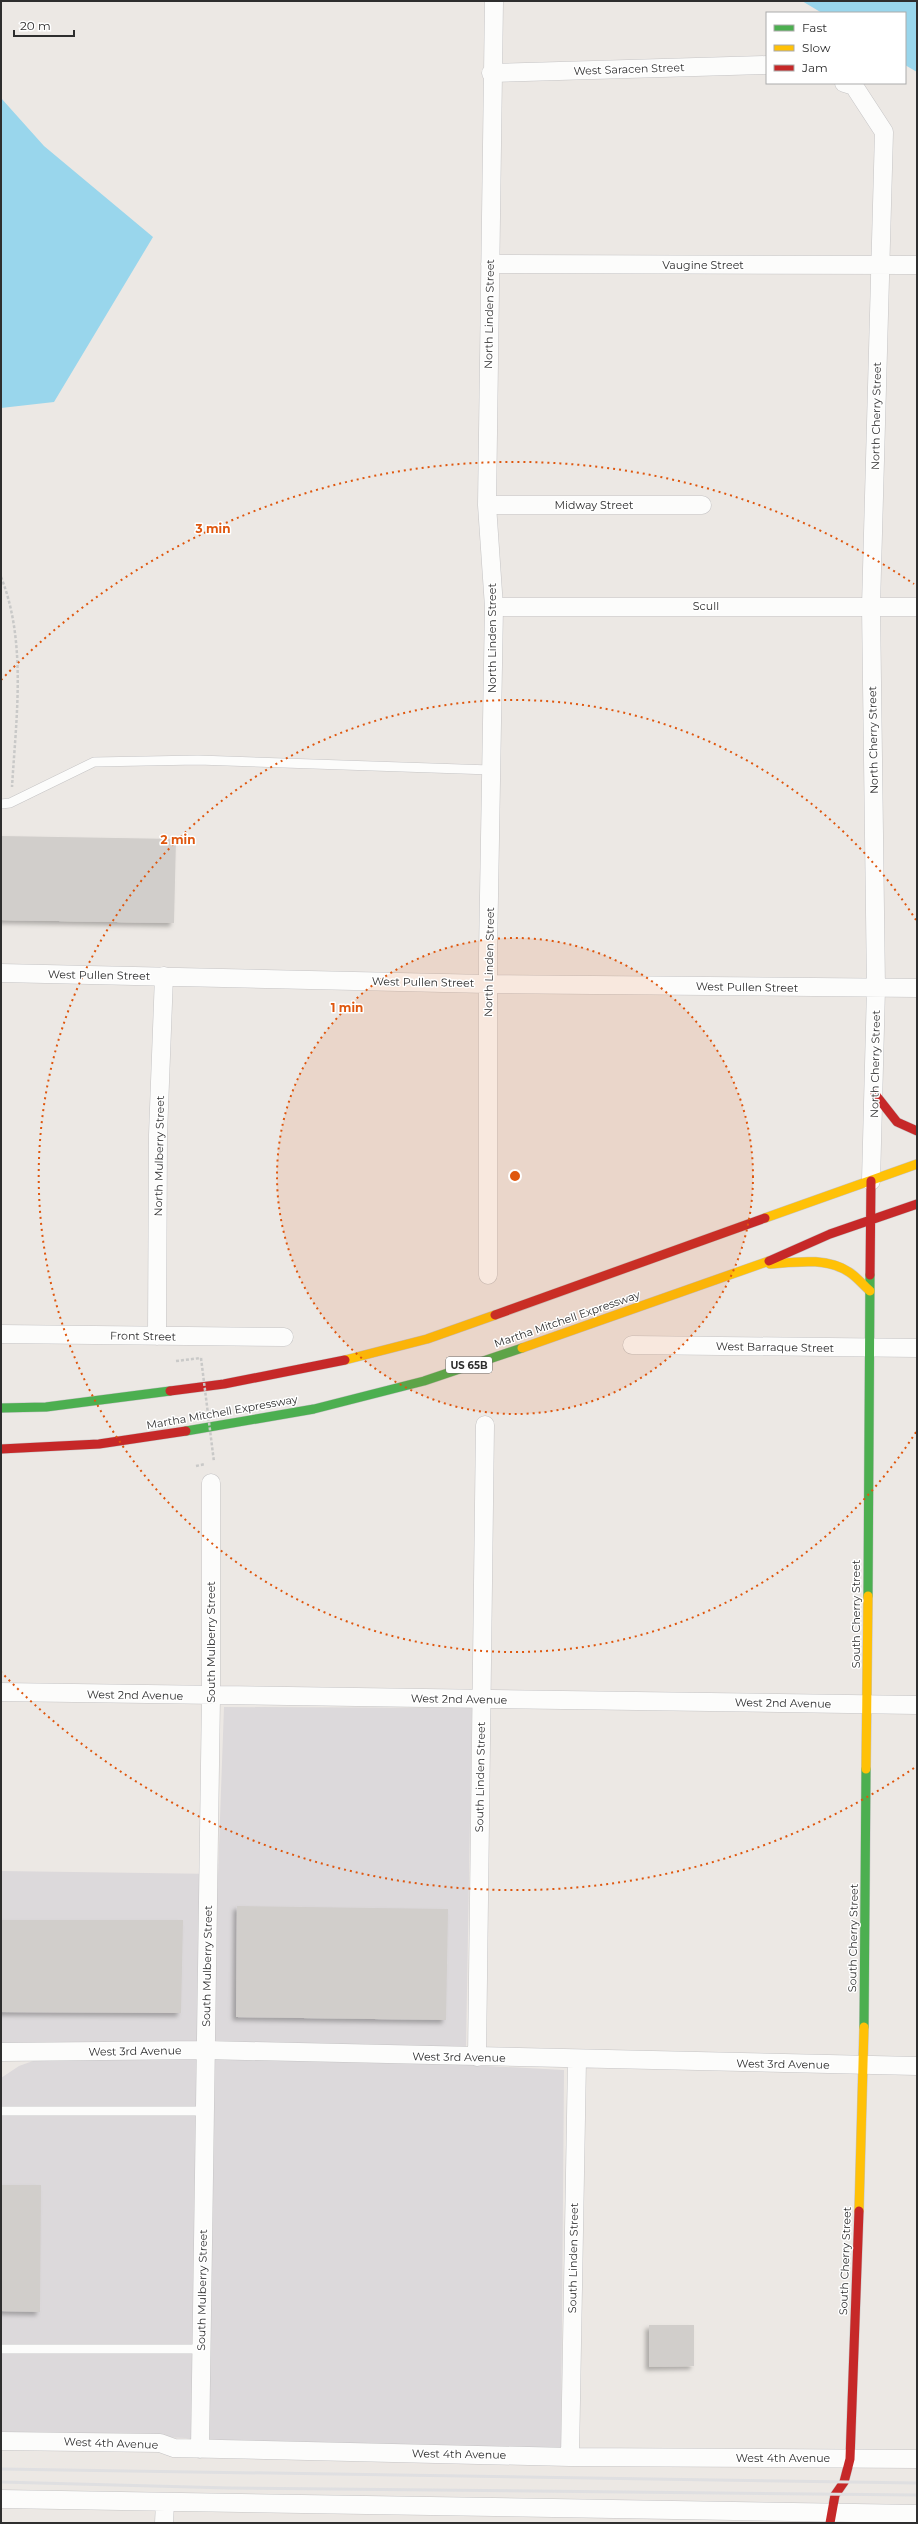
<svg xmlns="http://www.w3.org/2000/svg" width="918" height="2524" font-family="Montserrat,sans-serif">
<style>
.industrial{fill:#dcd9db}
.water{fill:#99d6ec}
.building{fill:#d1cecb;filter:url(#shadow)}
.lines{fill:none;stroke-linecap:round;stroke-linejoin:round}
.lane-casing{stroke:#c5c4c5;stroke-width:10}
.street-casing{stroke:#c5c4c5;stroke-width:19}
.fast-casing{stroke:#c5c4c5;stroke-width:10}
.slow-casing{stroke:#c5c4c5;stroke-width:10}
.jam-casing{stroke:#c5c4c5;stroke-width:10}
.path{stroke:#c9c9c8;stroke-width:2.5;stroke-dasharray:3 2;stroke-linecap:butt}
.lane{stroke:#fcfcfb;stroke-width:9}
.street{stroke:#fcfcfb;stroke-width:18}
.fast{stroke:#4caf50;stroke-width:9}
.slow{stroke:#ffc107;stroke-width:9}
.jam{stroke:#c62828;stroke-width:9}
.rail{stroke:#dfdfe1;stroke-width:3}
.path-bridge{stroke:#c9c9c8;stroke-width:2.5;stroke-dasharray:3 2;stroke-linecap:butt}
.ring{fill:none;stroke:#df570e;stroke-width:2;stroke-dasharray:2 4}
.labels{text-anchor:middle;dominant-baseline:central;stroke-width:3;stroke-linejoin:round;paint-order:stroke}
.shield{fill:#fff;stroke:#6d6d6d;stroke-width:1}
.shield-label{font-size:10px;font-weight:bold;fill:#2e2e2e}
.street-label{font-size:11px;fill:#2e2e2e;stroke:#fff}
.centre{fill:#df570e;stroke:#fff;stroke-width:2}
.ring-label{font-size:12px;text-anchor:middle;font-weight:bold;fill:#df570e;stroke:#fff;stroke-width:3;stroke-linejoin:round;paint-order:stroke}
</style>
<defs>
<filter id="shadow"><feDropShadow dx="-3.5" dy="3.5" stdDeviation="2" flood-color="#0004"/></filter>
</defs>
<rect width="100%" height="100%" fill="#ece8e4"/>
<!-- industrial -->
<path class="industrial" d="M224,1707L472,1708L466,2047L469,2065L564,2070L561,2448L212,2444L186,2438L1,2432V2078L19,2066L77,2045H1V1871L218,1874Z"/>
<!-- water -->
<path class="water" d="M802,1H917V72L905,65V13H822Z
M1,98L44,146L153,237L54,402L1,408Z"/>
<!-- building -->
<path class="building" d="M1,836L176,839L174,923L1,920Z
M237,1906L448,1909L446,2020L236,2017Z
M2,1920H183L181,2013L1,2012Z
M1,2185H41L40,2312L1,2311Z
M649,2325H694V2366L649,2367Z"/>
<g class="lines">
<defs>
<path id="lane" d="M1,804L10,803L94,762L198,760L491,770
M1,2111H204
M1,2349H202"/>
<path id="street" d="M491,73L767,65
M844,83L854,86L884,132L871,606L876,988L871,1181
M490,264L917,265
M487,505H702
M494,607H917
M1,973L488,984L917,988
M488,1275V954L494,607L487,505L494,1
M1,1334L284,1337
M157,1336L158,1135L164,976
M632,1345L917,1348
M1,1692L917,1705
M1,2052L205,2050L917,2066
M477,2057L485,1425
M1,2441L160,2443L174,2448L570,2457L917,2459
M200,2449L211,1696V1483
M570,2457L577,2060
M1,2499L917,2514
M164,2523L165,2503"/>
<path id="fast" d="M1,1408L46,1407L170,1391
M186,1431L314,1409L424,1381L522,1348
M868,1596L870,1275
M864,2027L866,1769"/>
<path id="slow" d="M765,1218L917,1164
M770,1264C796,1262 826,1257 849,1272C857,1277 863,1285 870,1291
M522,1348L769,1261
M345,1360L427,1339L495,1315
M866,1769L868,1596
M859,2211L864,2027"/>
<path id="jam" d="M875,1094L897,1122L917,1131
M769,1261L830,1234L917,1204
M870,1275L871,1181
M495,1315L765,1218
M170,1391L224,1384L345,1360
M1,1449L99,1444L186,1431
M830,2523L835,2495L844,2482L850,2459L859,2211"/>
</defs>
<!-- lane casing -->
<use href="#lane" class="lane-casing"/>
<!-- street casing -->
<use href="#street" class="street-casing"/>
<!-- fast casing -->
<use href="#fast" class="fast-casing"/>
<!-- slow casing -->
<use href="#slow" class="slow-casing"/>
<!-- jam casing -->
<use href="#jam" class="jam-casing"/>
<!-- path -->
<path class="path" d="M1,577C27,642 16,719 12,787
M176,1361L201,1358
M196,1466L205,1464"/>
<!-- lane -->
<use href="#lane" class="lane"/>
<!-- street -->
<use href="#street" class="street"/>
<!-- fast -->
<use href="#fast" class="fast"/>
<!-- slow -->
<use href="#slow" class="slow"/>
<!-- jam -->
<use href="#jam" class="jam"/>
<!-- rail -->
<path class="rail" d="M1,2469L917,2483
M1,2482L229,2488L917,2495"/>
<!-- path-bridge -->
<path class="path-bridge" d="M201,1358L214,1462"/>
</g>
<!-- distance rings -->
<circle cx="515" cy="1176" r="238" fill="#df570e" fill-opacity=".12"/>
<g class="ring">
<circle cx="515" cy="1176" r="238"/>
<path d="M916 1432A476 476 0 1 1 916 920"/>
<path d="M914 1768A714 714 0 0 1 1 1672M1 680A714 714 0 0 1 914 584"/>
</g>
<g class="labels">
<!-- shield labels -->
<rect class="shield" x="446" y="1357" width="46" height="16" rx="3"/>
<g class="shield-label">
<text x="469" y="1365">US 65B</text>
</g>
<!-- street labels -->
<g class="street-label">
<text transform="translate(629 69) rotate(-2)">West Saracen Street</text>
<text x="703" y="265">Vaugine Street</text>
<text transform="translate(489 314) rotate(-89)">North Linden Street</text>
<text transform="translate(876 416) rotate(-89)">North Cherry Street</text>
<text x="594" y="505">Midway Street</text>
<text x="706" y="606">Scull</text>
<text transform="translate(492 638) rotate(-90)">North Linden Street</text>
<text transform="translate(873 740) rotate(-91)">North Cherry Street</text>
<text transform="translate(489 962) rotate(-89)">North Linden Street</text>
<text transform="translate(99 975) rotate(1)">West Pullen Street</text>
<text transform="translate(423 982) rotate(1)">West Pullen Street</text>
<text transform="translate(747 987) rotate(1)">West Pullen Street</text>
<text transform="translate(875 1064) rotate(-89)">North Cherry Street</text>
<text transform="translate(159 1156) rotate(-89)">North Mulberry Street</text>
<text transform="translate(567 1319) rotate(-19)">Martha Mitchell Expressway</text>
<text transform="translate(143 1336) rotate(1)">Front Street</text>
<text transform="translate(775 1347) rotate(1)">West Barraque Street</text>
<text transform="translate(222 1412) rotate(-10)">Martha Mitchell Expressway</text>
<text transform="translate(856 1614) rotate(-90)">South Cherry Street</text>
<text transform="translate(211 1642) rotate(-90)">South Mulberry Street</text>
<text transform="translate(135 1695) rotate(1)">West 2nd Avenue</text>
<text transform="translate(459 1699) rotate(1)">West 2nd Avenue</text>
<text transform="translate(783 1703) rotate(1)">West 2nd Avenue</text>
<text transform="translate(480 1777) rotate(-89)">South Linden Street</text>
<text transform="translate(853 1938) rotate(-89)">South Cherry Street</text>
<text transform="translate(207 1966) rotate(-89)">South Mulberry Street</text>
<text transform="translate(135 2051) rotate(-1)">West 3rd Avenue</text>
<text transform="translate(459 2057) rotate(1)">West 3rd Avenue</text>
<text transform="translate(783 2064) rotate(1)">West 3rd Avenue</text>
<text transform="translate(573 2258) rotate(-89)">South Linden Street</text>
<text transform="translate(845 2261) rotate(-88)">South Cherry Street</text>
<text transform="translate(202 2290) rotate(-89)">South Mulberry Street</text>
<text transform="translate(111 2443) rotate(2)">West 4th Avenue</text>
<text transform="translate(459 2454) rotate(1)">West 4th Avenue</text>
<text x="783" y="2458">West 4th Avenue</text>
</g>
</g>
<circle cx="515" cy="1176" r="6" class="centre"/>
<g class="ring-label">
<text x="213" y="533">3 min</text>
<text x="178" y="844">2 min</text>
<text x="347" y="1012">1 min</text>
</g>
<!-- border -->
<rect width="918" height="2524" fill="none" stroke="#2e2e2e" stroke-width="4"/>
<!-- legend -->
<rect x="766" y="12" width="140" height="72" fill="#ffffff" stroke="#ababab"/>
<rect x="774" y="25" width="20" height="6" fill="#4caf50" stroke="#ababab"/>
<text x="802" y="32" font-size="12" fill="#2e2e2e">Fast</text>
<rect x="774" y="45" width="20" height="6" fill="#ffc107" stroke="#ababab"/>
<text x="802" y="52" font-size="12" fill="#2e2e2e">Slow</text>
<rect x="774" y="65" width="20" height="6" fill="#c62828" stroke="#ababab"/>
<text x="802" y="72" font-size="12" fill="#2e2e2e">Jam</text>
<!-- scale -->
<path d="M14 30v6h60v-6" fill="none" stroke="#2e2e2e" stroke-width="2"/>
<text x="20" y="30" font-size="12" fill="#2e2e2e" stroke="#ffffff" stroke-width="3" paint-order="stroke">20 m</text>
</svg>
